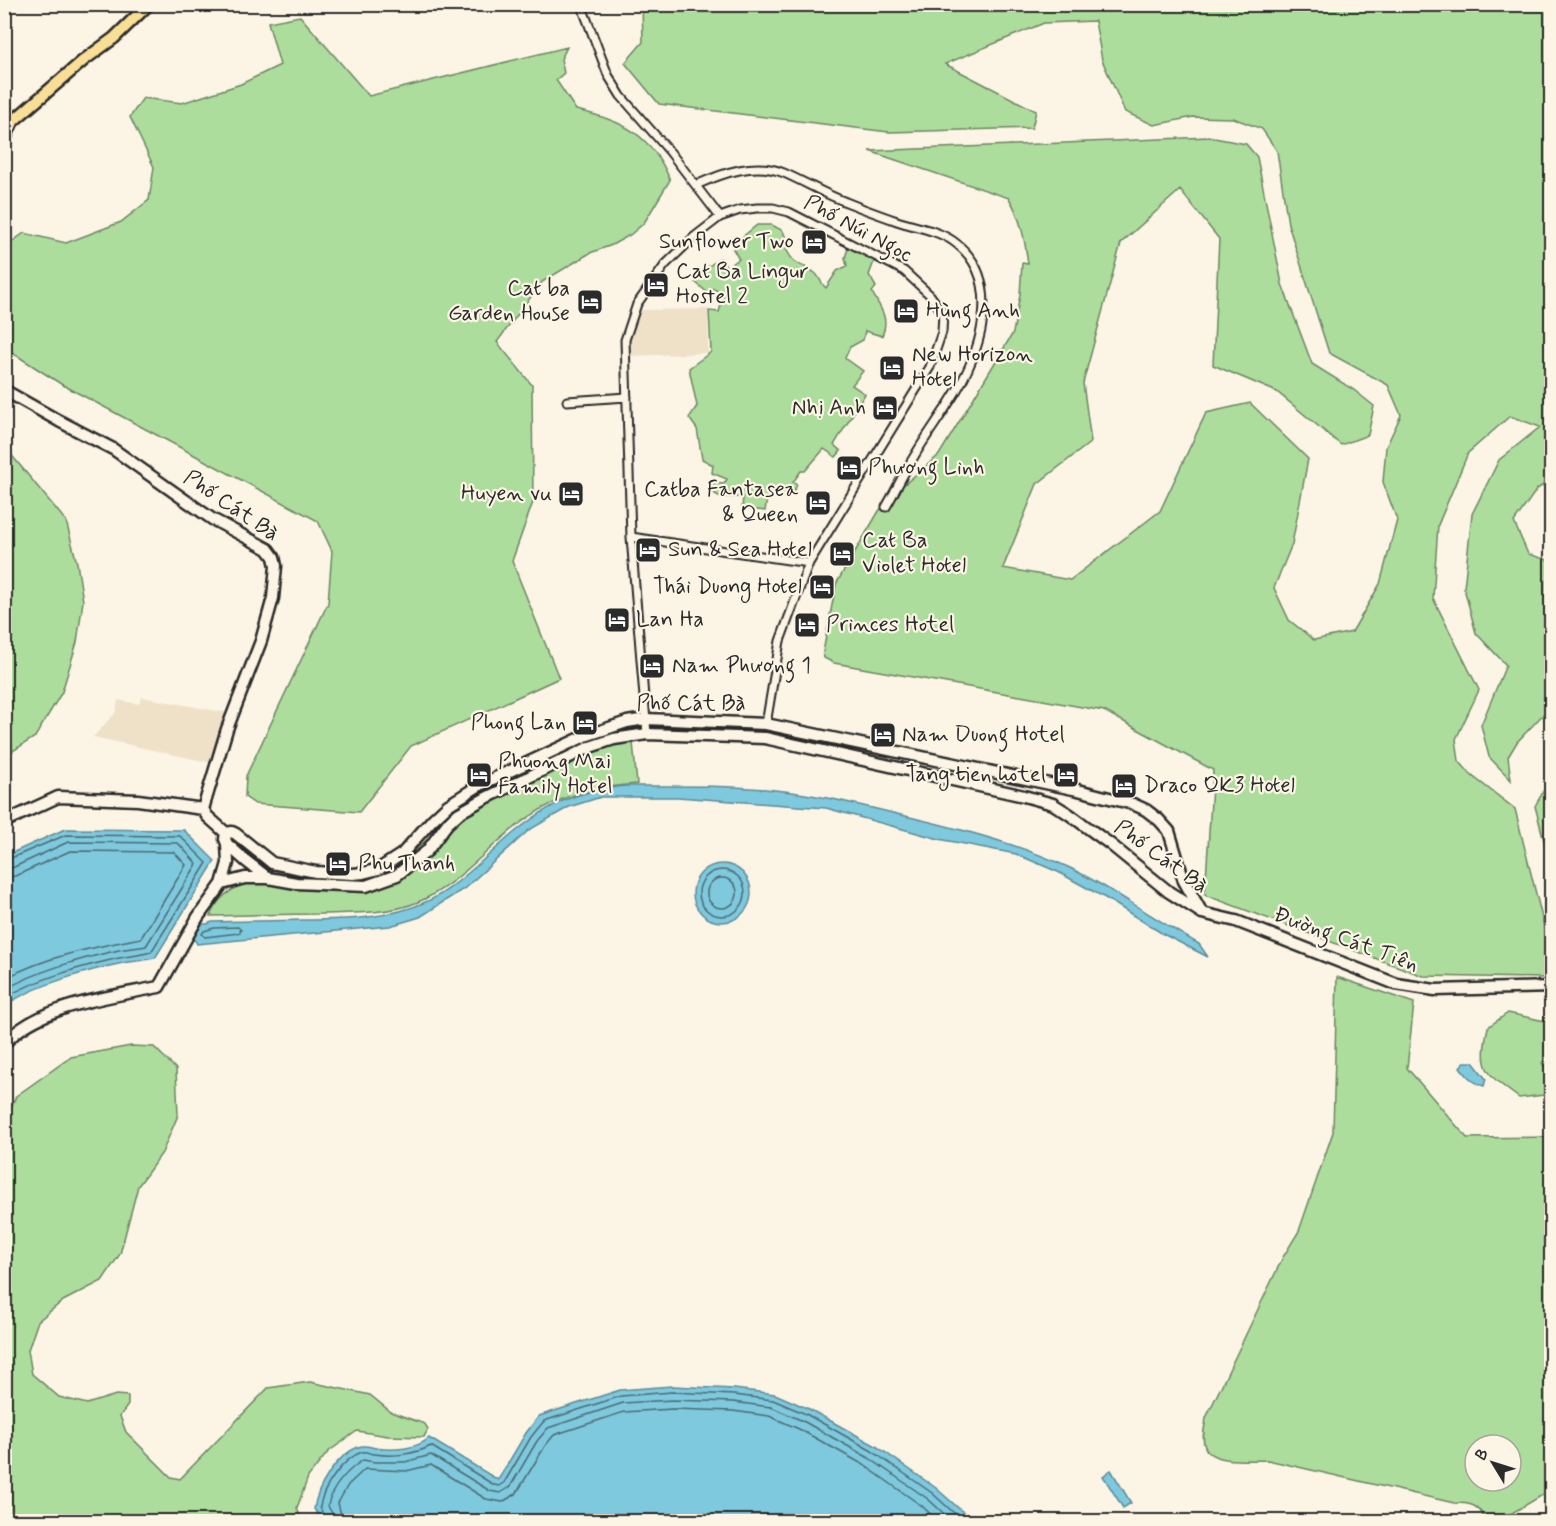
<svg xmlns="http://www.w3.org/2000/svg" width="1556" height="1526" font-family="Mynerve,sans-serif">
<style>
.built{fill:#efe1c8}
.green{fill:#addd9c;stroke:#6c8464;stroke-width:1.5;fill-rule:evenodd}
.water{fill:#7ec9de;stroke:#5d8a96;stroke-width:1.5}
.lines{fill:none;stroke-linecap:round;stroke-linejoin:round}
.shore{stroke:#4c6a73;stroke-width:1.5}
.street-casing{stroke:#2b2b2b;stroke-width:11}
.secondary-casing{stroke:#2b2b2b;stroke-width:15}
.primary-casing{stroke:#2b2b2b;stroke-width:15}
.street{stroke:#fcf5e5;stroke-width:7}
.secondary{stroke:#fcf5e5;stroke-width:10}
.primary{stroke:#f9df96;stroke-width:10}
.labels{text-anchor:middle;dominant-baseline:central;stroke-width:4.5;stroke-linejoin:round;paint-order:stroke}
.street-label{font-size:22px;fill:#2b2b2b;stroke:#fcf5e5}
.poi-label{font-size:22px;fill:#2b2b2b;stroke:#fcf5e5;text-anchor:start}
</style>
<rect width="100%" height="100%" fill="#fcf5e5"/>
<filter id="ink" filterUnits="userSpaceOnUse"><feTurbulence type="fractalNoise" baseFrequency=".0167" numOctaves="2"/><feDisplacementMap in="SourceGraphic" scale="12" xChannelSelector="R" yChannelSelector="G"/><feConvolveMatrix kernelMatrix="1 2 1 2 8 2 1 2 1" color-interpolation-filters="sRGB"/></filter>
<g filter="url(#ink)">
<!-- built -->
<path class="built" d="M708,309V353L631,356L630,340L639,310Z
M142,697L228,713L212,763L93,737L116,712L118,700L139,704Z"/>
<!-- green -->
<path class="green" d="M642,5H1551V480L1537,489L1514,522L1528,554L1551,561V706L1517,742L1508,757L1511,780L1489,757L1481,725L1506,665L1476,633L1464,588L1472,514L1499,460L1540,427L1510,416L1468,453L1438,525L1433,598L1479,690L1456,739L1459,761L1471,775L1515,809L1551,954V976L1540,978L1423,976L1205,895L1213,770L1104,711L834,663L824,658L823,652L836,584L879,511L893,494L939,455L1013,333L1020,295L1022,263L1028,264C1025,241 1021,218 1009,198L869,151L1209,137L1246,144L1257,157L1282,284L1312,364L1354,390L1374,406L1368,435L1341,445L1277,392L1213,365L1219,239L1180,190L1121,243L1083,383L1091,442L1037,484L1003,568L1070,580L1160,511L1206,413L1250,403L1308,459L1292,544L1274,588L1289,620L1314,640L1352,632L1380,584L1397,520L1383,482L1386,447L1401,415L1388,385L1329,353L1288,224L1277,151L1262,129L1233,118L1193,117L1154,125L1125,112L1102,60L1095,21L1044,23L945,64L1036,111L1032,128L889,132L659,104L625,63L643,42Z
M300,16L369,96L567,47L561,59L564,73L556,80L576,110C622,120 652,135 670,180L644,223L630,235L612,245L590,253L542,282L497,342L532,385L533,502L512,561L559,678L411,746L359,812L255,804L245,797L246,776L328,603L332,551L318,521L61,384L5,348V247L24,233L66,243L121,222L149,200L154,167L130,117L143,98L182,103L241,84L280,65L268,22Z
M757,225H772L783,231L787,241L786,249C797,270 801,261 815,273C820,277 821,284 826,288L837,271L847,266L845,258L848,248L856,249L875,259L869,275L876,287L872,292C880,308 890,318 882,336L865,331L863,340L850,347L845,358L863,371L852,385L865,394L834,445L841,451L836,457L824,449L805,471H801L793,482L797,485L792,494L768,493L765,511L742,508L743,497H720L712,492L710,487L715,483L724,484L727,479L712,473L713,465L702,459L697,429L689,418L697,406L689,368L711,352L709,311L719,312L724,294L711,288L709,294L695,282L705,269L720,258L727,267L739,259L733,249L735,243Z
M4,446L66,521L77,563L83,601L77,642L62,692L35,737L5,756Z
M632,732L637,784C598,787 562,794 529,817C490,843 462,883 418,902C391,914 348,913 319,914C282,914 246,915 210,916C217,899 228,891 245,883L250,872L346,884L361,883L378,888L391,870L429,838L443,819L457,806L575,745L599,736Z
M1551,778L1552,860H1549L1535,806Z
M1337,977L1414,1003L1407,1068L1467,1138L1551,1137V1490L1502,1519L1484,1518C1479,1504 1468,1503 1454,1503L1268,1460C1253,1460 1211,1464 1205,1447C1201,1438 1205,1427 1206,1418L1283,1257L1299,1231L1333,1132ZM1475,1445H1511V1481H1475Z
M1508,1013L1549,1022L1551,1027V1053L1542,1063L1547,1070L1551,1072V1081L1544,1095L1519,1098C1485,1073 1479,1070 1488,1027Z
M131,1046L154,1047L176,1069L178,1115L162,1153L138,1186L120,1254L102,1281L63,1301L38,1321L28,1350L32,1374L59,1397L87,1404L116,1395L128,1396V1405L120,1416L126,1432L171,1477L180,1479L268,1388L310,1382L370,1395L391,1412L425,1424L428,1429L424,1437L388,1436L357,1431L328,1452L308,1477L297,1508L302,1521H5V1122L16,1096L71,1057Z"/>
<!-- water -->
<path class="water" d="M625,786C675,786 725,785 775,790C825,795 874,809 922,820C972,832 1023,846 1070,868C1115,890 1156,920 1199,944L1208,957L1163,934L1107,899L1058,872L1016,854L939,839L826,808L678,797H601L569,807L529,830L465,888L420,917L390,926L197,944L193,937L201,924H207L212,922C243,921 273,921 303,920C346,920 389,919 428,901C449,891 466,875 483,860C531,817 558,792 625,786Z
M65,829L184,830L215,861L155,958C145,960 134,961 123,963C89,970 32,986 5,1006V856Z
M693 893a29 29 0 1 1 58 0a29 29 0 1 1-58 0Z
M1464,1062H1473L1486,1079L1484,1086C1473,1083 1467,1076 1460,1067Z
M672,1386L734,1389L775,1394L809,1409L876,1446L936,1488L973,1521L323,1522L314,1509C317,1487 337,1455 358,1447C365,1444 370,1447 376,1448C393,1451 417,1449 429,1438L498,1480L526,1433L539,1416L620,1390Z
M1111,1470L1131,1503L1123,1508L1103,1476Z"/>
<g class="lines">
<!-- shore -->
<path class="shore" d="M4,861L66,835L180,836L207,863L151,952C141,955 130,956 119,958C80,967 39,978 4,998
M4,869L12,868L68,842L178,843L197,864L146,946C137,948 128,948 119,950C80,959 39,970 4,990
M699 893a23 23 0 1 1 46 0a23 23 0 1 1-46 0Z
M707 893a15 15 0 1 1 30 0a15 15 0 1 1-30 0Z
M4,878L15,876L70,851L174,852L186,865L141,938C95,947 46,956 4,979
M238,927L241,930L239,933L205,937L202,934L204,931L214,928Z
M326,1522L320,1507C322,1489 343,1458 362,1452C367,1451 370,1454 375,1454C394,1457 415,1454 431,1446L494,1485L499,1486L504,1483L531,1437L544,1421L621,1396L672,1392L734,1395L773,1400L806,1414L872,1451L932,1493L964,1522
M334,1522L333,1515L328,1506C331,1487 348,1470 363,1460L375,1462H405L431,1455L490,1491L500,1493L510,1487L537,1441L548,1428L623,1403L672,1400L733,1402L771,1407L803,1421L869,1458L928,1499L953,1522
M343,1522L338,1503L348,1485L365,1469L406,1471L431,1465L486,1499L502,1502L516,1494L545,1446L554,1435L624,1412L672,1409L733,1411L769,1416L799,1429L864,1465L922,1506L939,1522"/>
<defs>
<path id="street" d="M581,4L608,75L621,96L670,152L720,217
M4,146L15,121
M696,185C723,173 755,161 784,173C805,182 824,194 846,202C863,209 880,215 897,221C915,227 937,230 953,241C1003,276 983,346 957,390C944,412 928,433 915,455C904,472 896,490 886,507
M567,401L627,397
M631,537L809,563
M647,734L631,537L625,340L637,304L665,265L694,237L720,217L740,210L757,208H773L789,212L904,271L930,295L943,313L942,332L930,367L809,563L780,641L766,724"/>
<path id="secondary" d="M4,390L59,421L113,449L212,519L268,549L274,557L276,566L273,598L261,641L227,729L203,809L207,816L226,833L232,832L236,834L272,863L316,872L353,874L363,873L379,869L402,854L432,820L448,805L480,785L585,736L627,722L646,719L766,724L1078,790L1133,804L1146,810L1159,820L1169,831L1184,881L1202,913
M4,822L58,797L138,800L203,809
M226,833L225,839L227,844L246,861L268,878L296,883L366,886L397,875L427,851L447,824L459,813L486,798L590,747L614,739L647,734L765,738L1024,796L1053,804L1069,814L1110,844L1169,892L1202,913L1236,921L1396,984L1435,990L1552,987
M222,884L245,878H268
M4,1044C37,1005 111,997 159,987L198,917L222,884L228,863L227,844"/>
<path id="primary" d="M4,129L84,60L114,38L149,4"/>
</defs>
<!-- street casing -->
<use href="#street" class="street-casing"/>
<!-- secondary casing -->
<use href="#secondary" class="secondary-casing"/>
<!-- primary casing -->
<use href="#primary" class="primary-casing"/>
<!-- street -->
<use href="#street" class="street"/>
<!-- secondary -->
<use href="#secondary" class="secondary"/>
<!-- primary -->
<use href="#primary" class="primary"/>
</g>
</g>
<!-- icons -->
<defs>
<symbol id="hotel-square" viewBox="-11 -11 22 22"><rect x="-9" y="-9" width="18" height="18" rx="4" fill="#2b2b2b" stroke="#fcf5e5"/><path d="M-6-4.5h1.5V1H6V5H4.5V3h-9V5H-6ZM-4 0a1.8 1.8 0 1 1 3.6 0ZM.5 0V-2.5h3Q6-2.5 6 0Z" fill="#fff"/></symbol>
</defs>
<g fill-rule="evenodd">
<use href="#hotel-square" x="799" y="227" width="30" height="30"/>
<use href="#hotel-square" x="641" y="270" width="30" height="30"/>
<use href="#hotel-square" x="575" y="287" width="30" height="30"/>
<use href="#hotel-square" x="891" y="296" width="30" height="30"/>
<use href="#hotel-square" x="877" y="353" width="30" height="30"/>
<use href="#hotel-square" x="870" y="393" width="30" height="30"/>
<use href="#hotel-square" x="834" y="453" width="30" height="30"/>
<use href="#hotel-square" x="556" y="479" width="30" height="30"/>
<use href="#hotel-square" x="803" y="488" width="30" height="30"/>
<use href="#hotel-square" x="633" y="535" width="30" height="30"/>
<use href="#hotel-square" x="827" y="539" width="30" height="30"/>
<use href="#hotel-square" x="807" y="572" width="30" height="30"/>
<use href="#hotel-square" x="602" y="605" width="30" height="30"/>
<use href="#hotel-square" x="792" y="610" width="30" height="30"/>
<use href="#hotel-square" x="637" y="651" width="30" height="30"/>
<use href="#hotel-square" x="570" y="708" width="30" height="30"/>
<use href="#hotel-square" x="868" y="720" width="30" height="30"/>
<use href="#hotel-square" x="464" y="760" width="30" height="30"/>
<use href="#hotel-square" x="1051" y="760" width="30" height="30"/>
<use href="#hotel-square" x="1109" y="771" width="30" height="30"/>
<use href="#hotel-square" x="323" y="849" width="30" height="30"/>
</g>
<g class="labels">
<!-- street labels -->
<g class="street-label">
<text transform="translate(858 229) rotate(28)">Phố Núi Ngọc</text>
<text transform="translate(231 506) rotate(34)">Phố Cát Bà</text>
<text x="691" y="704">Phố Cát Bà</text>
<text transform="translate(1161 857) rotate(36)">Phố Cát Bà</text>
<text transform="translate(1346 940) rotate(20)">Đường Cát Tiên</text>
</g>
<!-- poi labels -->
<g class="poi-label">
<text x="794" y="242" text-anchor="end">Sunflower Two</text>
<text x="676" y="272">Cat Ba Lingur<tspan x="676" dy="25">Hostel 2</tspan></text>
<text x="570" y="289" text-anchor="end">Cat ba<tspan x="570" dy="25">Garden House</tspan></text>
<text x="926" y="311">Hùng Anh</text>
<text x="912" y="355">New Horizon<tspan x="912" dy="25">Hotel</tspan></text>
<text x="866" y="408" text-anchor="end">Nhị Anh</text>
<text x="868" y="468">Phương Linh</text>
<text x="798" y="490" text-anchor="end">Catba Fantasea<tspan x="798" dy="25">&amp; Queen</tspan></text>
<text x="552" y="494" text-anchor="end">Huyen vu</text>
<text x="862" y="541">Cat Ba<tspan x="862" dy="25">Violet Hotel</tspan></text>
<text x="668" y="550">Sun &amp; Sea Hotel</text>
<text x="802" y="587" text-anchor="end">Thái Duong Hotel</text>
<text x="636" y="620">Lan Ha</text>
<text x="826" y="625">Princes Hotel</text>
<text x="672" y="666">Nam Phương 1</text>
<text x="566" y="723" text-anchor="end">Phong Lan</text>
<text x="902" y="735">Nam Duong Hotel</text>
<text x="498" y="762">Phuong Mai<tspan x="498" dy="25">Family Hotel</tspan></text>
<text x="1046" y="775" text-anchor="end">Tang tien hotel</text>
<text x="1144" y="786">Draco QK3 Hotel</text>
<text x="358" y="864">Phu Thanh</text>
</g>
</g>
<!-- margin -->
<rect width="1556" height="1526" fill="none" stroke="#fcf5e5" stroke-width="24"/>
<rect x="12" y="12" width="1532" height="1502" fill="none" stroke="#2b2b2b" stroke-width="2" filter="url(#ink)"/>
<!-- north arrow -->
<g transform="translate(1493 1463) rotate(308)"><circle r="28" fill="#fcf5e5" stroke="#a8a49b" stroke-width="1.5"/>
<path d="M0-4.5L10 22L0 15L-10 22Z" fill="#2b2b2b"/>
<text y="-9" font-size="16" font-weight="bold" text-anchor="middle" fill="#2b2b2b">B</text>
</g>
</svg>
